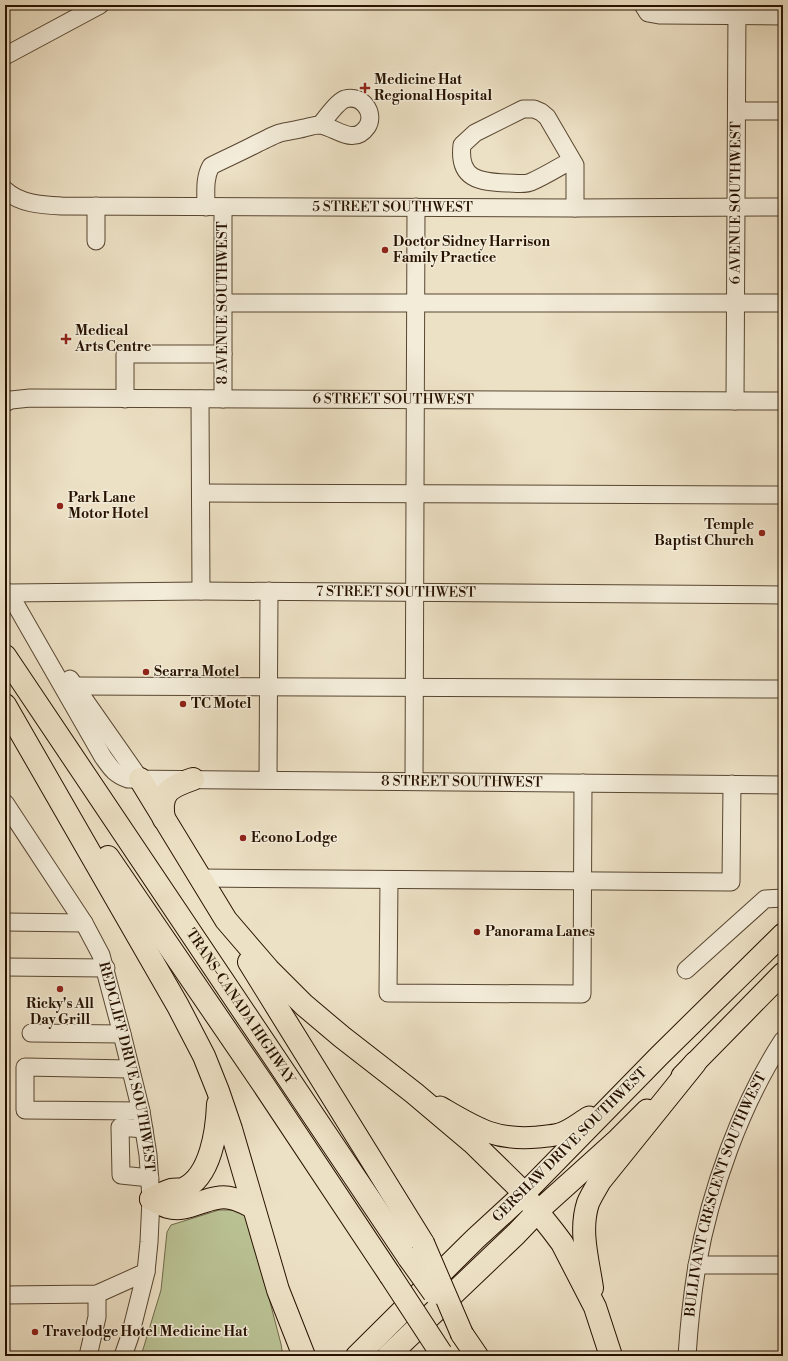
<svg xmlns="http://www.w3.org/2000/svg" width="788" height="1361" font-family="'Libre Bodoni',serif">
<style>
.green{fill:#bac294;stroke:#706a4a}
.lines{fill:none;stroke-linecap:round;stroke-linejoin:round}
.minor-casing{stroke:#584631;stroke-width:19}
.major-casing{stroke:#271200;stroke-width:23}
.highway-casing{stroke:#271200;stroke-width:24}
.minor{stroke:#f3ecd9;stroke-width:17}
.major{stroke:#ede1c5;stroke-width:21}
.highway{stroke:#ede1c5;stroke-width:22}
.highway-bridge-casing{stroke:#271200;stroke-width:24;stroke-linecap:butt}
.highway-bridge{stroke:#ede1c5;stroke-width:22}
.poi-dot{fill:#8f2418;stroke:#f3ecd9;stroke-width:1.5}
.labels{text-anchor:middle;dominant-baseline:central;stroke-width:3;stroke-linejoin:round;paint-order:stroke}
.poi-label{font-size:14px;font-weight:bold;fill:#271200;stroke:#f3ecd9;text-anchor:start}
.street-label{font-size:14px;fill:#271200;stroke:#f3ecd9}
</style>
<rect width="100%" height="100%" fill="#ede1c5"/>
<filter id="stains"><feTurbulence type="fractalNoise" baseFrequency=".005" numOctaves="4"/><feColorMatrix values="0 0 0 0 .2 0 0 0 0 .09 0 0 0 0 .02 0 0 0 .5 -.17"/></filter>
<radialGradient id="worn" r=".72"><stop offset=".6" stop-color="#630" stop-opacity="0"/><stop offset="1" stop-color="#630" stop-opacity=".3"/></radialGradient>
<!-- green -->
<path class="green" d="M219,1210H235L248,1218L281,1344L283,1356H141L161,1290L167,1232L171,1225Z"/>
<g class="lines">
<defs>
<g id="minor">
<path d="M643,5L648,13L659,15L783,16"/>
<path d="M5,56L100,5"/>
<path d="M737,111H783"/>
<path d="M572,160C559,167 545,176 531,182C525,185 514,183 507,183C479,182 458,179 462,145L475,133L523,109H534L541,112L547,117L575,165V208"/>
<path id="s1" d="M5,190C20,204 42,205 62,206L575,208L783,207"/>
<path d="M96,206V241"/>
<path d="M206,207C206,193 204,178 211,166C227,158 243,151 258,143C265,140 273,135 280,133C288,131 297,130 304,128C309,127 315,125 319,125C335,126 353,147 367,127C376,113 362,94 345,99C337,102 326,118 320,125"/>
<path d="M223,207V399"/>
<path d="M223,303H783"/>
<path d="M125,399V354H223"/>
<path d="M200,399L201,591"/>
<path id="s2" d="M735,401L737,5"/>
<path id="s3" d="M5,403L11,400L30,398L783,401"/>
<path d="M201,493L783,495"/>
<path id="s4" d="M9,593L103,757C111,768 114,774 128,779L783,785"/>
<path id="s5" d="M9,593L201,591L783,595"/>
<path d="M70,679L140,779"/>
<path d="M76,686L783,689"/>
<path d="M268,780L269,591"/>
<path d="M414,781L416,207"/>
<path id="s6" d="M5,803L84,923L101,955L122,1034L141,1111L148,1155L151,1199L149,1242L146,1272L130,1336L123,1356"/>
<path d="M200,878L731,882L732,784"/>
<path d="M389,880L388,993L582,994L583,783"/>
<path d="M5,922L84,923"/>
<path d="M5,967L106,968"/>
<path d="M686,970L765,899L783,898"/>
<path d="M31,1033L122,1034"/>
<path d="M130,1069L25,1067V1110L141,1111"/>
<path d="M144,1129L120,1127L121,1175L150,1178"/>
<path d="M697,1265H783"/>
<path d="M5,1295L97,1294L146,1272"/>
<path d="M88,1356L97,1317V1294"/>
<path id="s7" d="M687,1356C689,1326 692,1296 697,1266C710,1191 741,1104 783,1040"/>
</g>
<path id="major" d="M682,1076L783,973
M440,1107C476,1128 495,1141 538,1137C545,1136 553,1136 559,1134C570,1131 579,1123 589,1117
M524,1194L659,1056L783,934
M537,1212L618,1139L647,1110"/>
<g id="highway">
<path id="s8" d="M5,656L409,1258"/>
<path d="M5,705L178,1006L204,1056L218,1091L231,1129L278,1290L304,1356"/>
<path d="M140,779L226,920L269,970L304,1005L342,1037L414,1093L472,1142L517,1186L553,1231L562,1243L595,1307L611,1356"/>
<path d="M164,819C159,792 170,787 193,779"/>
<path d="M108,857L263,1084L390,1275"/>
<path d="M249,962L423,1243"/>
<path d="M151,1199C157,1196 164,1192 171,1190C175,1189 179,1190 183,1189C211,1177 217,1130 218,1104"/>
<path d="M151,1199C157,1202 162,1205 168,1207C185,1212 201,1200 217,1198C230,1195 242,1202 253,1207"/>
<path d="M592,1288C588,1260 579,1231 588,1203C591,1196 596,1188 600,1181L695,1063"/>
<path d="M462,1334L477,1356"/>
<path d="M357,1356L475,1239L524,1194"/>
<path d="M388,1356L516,1234L537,1212"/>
</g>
</defs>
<!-- minor casing -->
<use href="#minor" class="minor-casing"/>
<!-- major casing -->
<use href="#major" class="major-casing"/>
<!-- highway casing -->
<use href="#highway" class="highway-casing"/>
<!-- minor -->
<use href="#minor" class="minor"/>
<!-- major -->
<use href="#major" class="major"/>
<!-- highway -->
<use href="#highway" class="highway"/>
<defs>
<path id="highway-bridge" d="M423,1243L462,1334
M409,1258L434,1293
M390,1275L441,1353"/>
</defs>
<!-- highway-bridge casing -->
<use href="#highway-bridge" class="highway-bridge-casing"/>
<!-- highway-bridge -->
<use href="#highway-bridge" class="highway-bridge"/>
</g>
<!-- markers -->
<g class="poi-dot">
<path d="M363 82h4v4h4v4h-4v4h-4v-4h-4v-4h4z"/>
<circle cx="385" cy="250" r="4"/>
<path d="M64 333h4v4h4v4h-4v4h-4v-4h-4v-4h4z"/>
<circle cx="60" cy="506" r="4"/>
<circle cx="762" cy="533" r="4"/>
<circle cx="146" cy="672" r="4"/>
<circle cx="183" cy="704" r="4"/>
<circle cx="243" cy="838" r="4"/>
<circle cx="477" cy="932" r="4"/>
<circle cx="60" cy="989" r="4"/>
<circle cx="35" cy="1332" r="4"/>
</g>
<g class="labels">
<!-- poi labels -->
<g class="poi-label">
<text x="374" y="80">Medicine Hat<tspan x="374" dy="16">Regional Hospital</tspan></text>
<text x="393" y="242">Doctor Sidney Harrison<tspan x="393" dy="16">Family Practice</tspan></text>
<text x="75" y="331">Medical<tspan x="75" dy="16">Arts Centre</tspan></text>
<text x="68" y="498">Park Lane<tspan x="68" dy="16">Motor Hotel</tspan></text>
<text x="754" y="525" text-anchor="end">Temple<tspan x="754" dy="16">Baptist Church</tspan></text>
<text x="154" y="672">Searra Motel</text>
<text x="191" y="704">TC Motel</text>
<text x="251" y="838">Econo Lodge</text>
<text x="485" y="932">Panorama Lanes</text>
<text x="60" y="1004" text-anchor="middle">Ricky's All<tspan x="60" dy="16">Day Grill</tspan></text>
<text x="43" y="1332">Travelodge Hotel Medicine Hat</text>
</g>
<!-- street labels -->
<g class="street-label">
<text stroke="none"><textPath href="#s2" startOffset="198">6 AVENUE SOUTHWEST</textPath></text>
<text stroke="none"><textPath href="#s1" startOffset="391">5 STREET SOUTHWEST</textPath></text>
<text transform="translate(223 303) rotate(-90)">8 AVENUE SOUTHWEST</text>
<text stroke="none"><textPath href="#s3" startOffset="389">6 STREET SOUTHWEST</textPath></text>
<text stroke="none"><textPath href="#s5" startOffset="387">7 STREET SOUTHWEST</textPath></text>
<text stroke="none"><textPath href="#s4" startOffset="557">8 STREET SOUTHWEST</textPath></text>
<text stroke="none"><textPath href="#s8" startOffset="422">TRANS-CANADA HIGHWAY</textPath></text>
<text stroke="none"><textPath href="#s6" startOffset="295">REDCLIFF DRIVE SOUTHWEST</textPath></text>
<text transform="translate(570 1145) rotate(-45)">GERSHAW DRIVE SOUTHWEST</text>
<text stroke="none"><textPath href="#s7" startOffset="167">BULLIVANT CRESCENT SOUTHWEST</textPath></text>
</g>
</g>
<!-- margin -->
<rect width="788" height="1361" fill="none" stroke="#ede1c5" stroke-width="20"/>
<rect x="6" y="6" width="776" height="1349" fill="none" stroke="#271200" stroke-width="2"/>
<rect x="10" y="10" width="768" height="1341" fill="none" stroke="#271200"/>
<rect width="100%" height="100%" filter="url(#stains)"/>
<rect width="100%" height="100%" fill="url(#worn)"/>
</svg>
